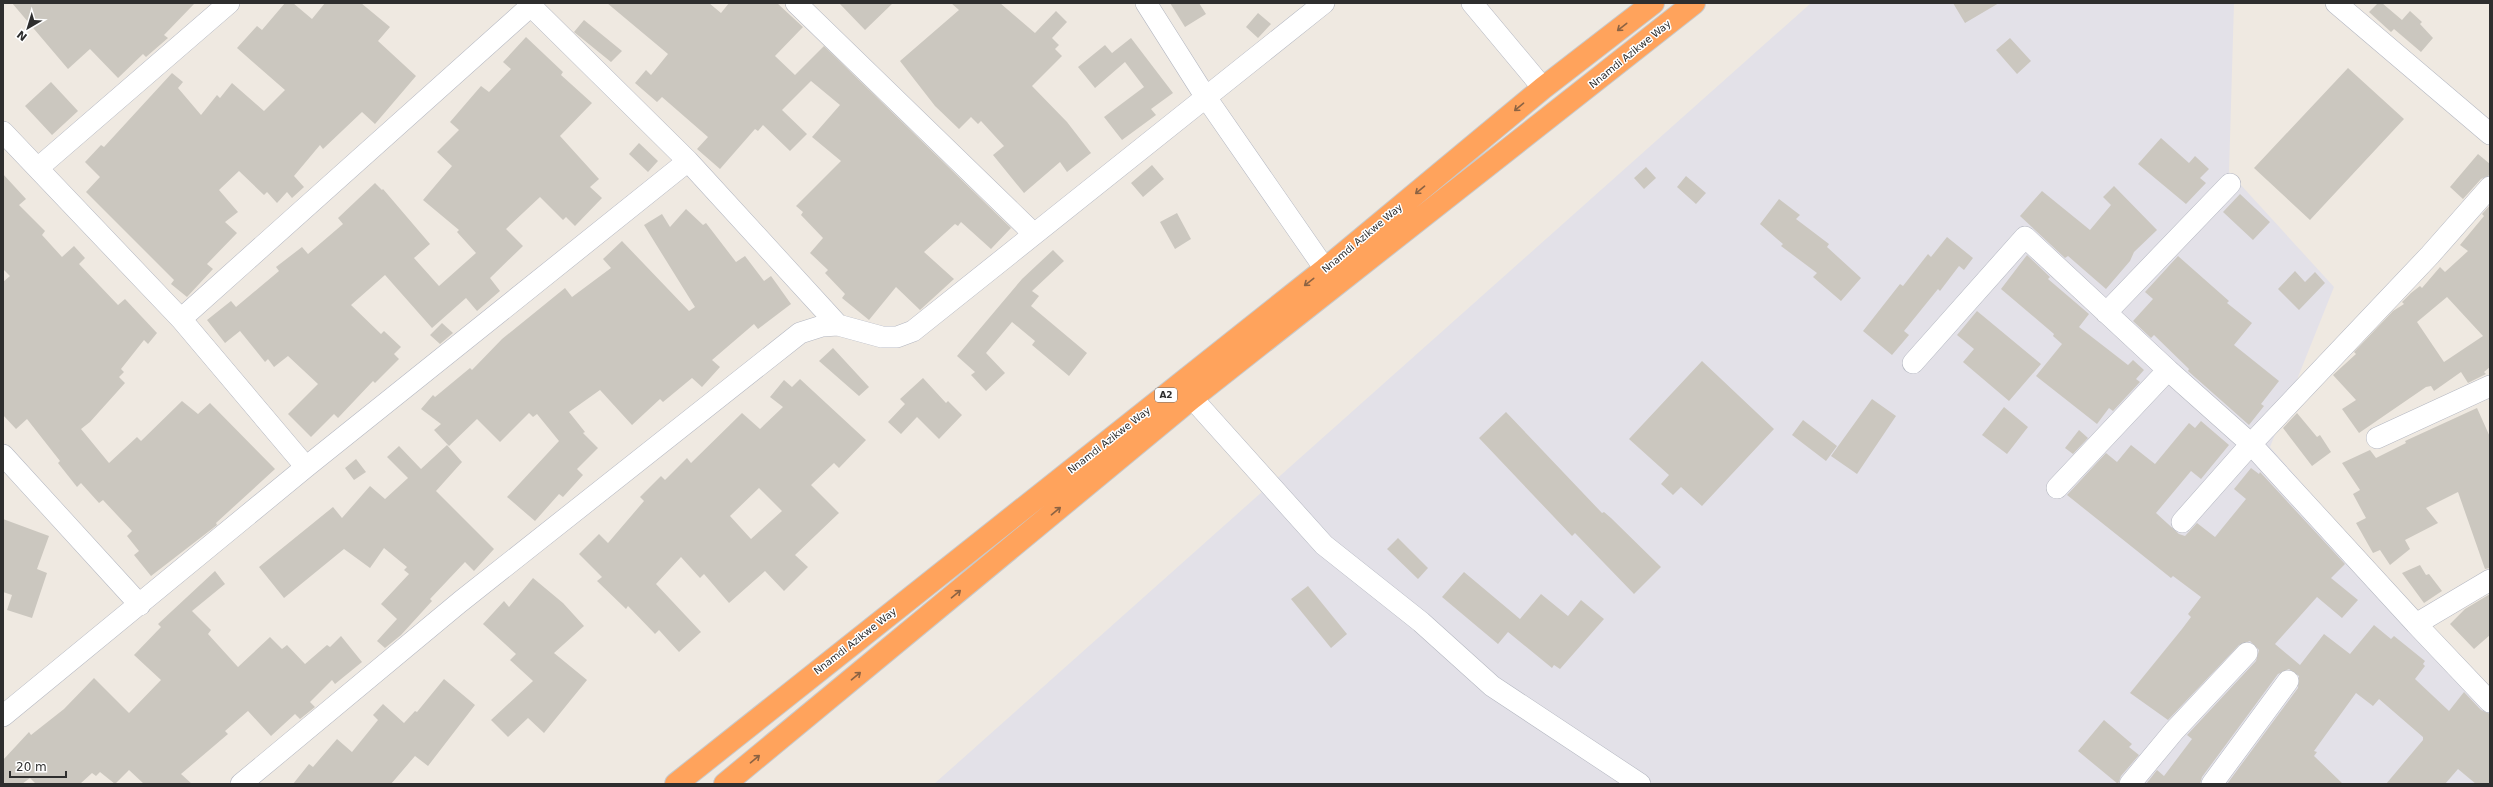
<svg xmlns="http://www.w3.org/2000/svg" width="2493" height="787" font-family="'DejaVu Sans',sans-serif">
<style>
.industrial{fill:#e3e1e8}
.building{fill:#cbc7bf;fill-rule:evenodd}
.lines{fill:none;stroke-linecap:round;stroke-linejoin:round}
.street-casing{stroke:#b4b7c1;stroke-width:22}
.highway-casing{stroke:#c9c9c9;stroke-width:24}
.street{stroke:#fff;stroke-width:21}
.highway{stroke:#ffa35c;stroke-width:22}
.oneway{stroke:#8c6343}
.labels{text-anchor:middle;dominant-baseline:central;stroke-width:3;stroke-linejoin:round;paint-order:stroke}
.shield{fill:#fff;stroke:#6d6d6d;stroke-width:1}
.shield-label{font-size:9px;font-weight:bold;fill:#2e2e2e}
.street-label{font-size:10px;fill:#2e2e2e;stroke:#fff}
</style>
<rect width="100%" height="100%" fill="#efe9e1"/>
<!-- industrial -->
<path class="industrial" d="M1811,3H2234L2229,172L2334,287L2270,447L2490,697V784H934Z"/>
<!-- building -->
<path class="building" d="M12,3H195L164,35L168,38L146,57L143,54L118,78L90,49L68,69Z
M285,3H293L312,19L325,3H361L390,27L378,41L416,76L375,124L362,112L323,149L320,145L294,176L304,187L292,198L287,192L277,203L267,192L264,195L239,171L219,190L238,212L225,222L237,233L207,264L213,269L187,297L171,284L174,280L86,192L100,177L85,162L101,145L104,147L172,73L183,82L178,88L201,115L217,95L220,98L232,83L264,111L285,90L237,48L257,26L262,30Z
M607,3H709L721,13L729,3H777L803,27L775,56L795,75L824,46L1011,228L991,249L961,222L958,226L955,224L924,252L954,279L920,310L896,287L869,320L842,298L845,294L825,273L828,270L810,253L823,238L801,215L803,212L796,206L841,161L812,137L840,105L811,81L782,110L807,134L790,151L763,125L758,131L755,129L720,169L697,149L708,137L662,97L657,102L635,83L646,70L651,75L668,54Z
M839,3H893L865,30Z
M951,3H1000L1035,33L1056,11L1067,22L1052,38L1059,45L1055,49L1062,56L1032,86L1067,122L1091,153L1067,172L1060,162L1024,193L993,155L1004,146L981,121L978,124L971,117L959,129L935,106L900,61L959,10Z
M1170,3H1199L1206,14L1185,27Z
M1953,3H1999L1965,23Z
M2378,3H2382L2402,20L2410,11L2422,22L2420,24L2433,38L2421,52L2394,29L2391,32L2369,12Z
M1258,13L1271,24L1258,38L1246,27Z
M584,20L622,51L611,62L574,32Z
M526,37L563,72L561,75L592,103L560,136L599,179L590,187L602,198L575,226L566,217L563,220L540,197L506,229L523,246L490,278L500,291L477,311L466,298L432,328L385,275L351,305L381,334L384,331L401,347L394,354L399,359L375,383L373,381L338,418L334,414L311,437L288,414L318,384L288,356L274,367L268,359L265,362L240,331L225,343L207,320L231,301L236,307L279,271L276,267L302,247L308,254L343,224L338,218L375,183L382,190L383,189L430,244L414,258L439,286L476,253L457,232L459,230L423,200L452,166L437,152L459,130L450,122L481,86L489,92L511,69L503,62Z
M1131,38L1173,93L1151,109L1156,115L1122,140L1104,117L1144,87L1125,62L1095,88L1078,67L1105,45L1112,53Z
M2010,38L2031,61L2017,74L1996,50Z
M2348,68L2404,119L2310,220L2254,168Z
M51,82L78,111L52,135L25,106Z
M2161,138L2189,163L2195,156L2209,169L2200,178L2206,183L2186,204L2138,164Z
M639,143L658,161L648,172L629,154Z
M2478,154L2490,164V175L2481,179L2463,199L2450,187Z
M1152,165L1164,179L1143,197L1131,183Z
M1646,167L1656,178L1644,189L1634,178Z
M3,174L26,199L19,205L45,231L42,235L62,257L74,246L85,258L79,264L118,305L125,299L157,333L148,344L144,340L121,369L124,372L119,377L125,383L90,422L81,429L109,463L137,437L141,441L182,401L198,414L210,403L275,469L216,523L217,525L151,576L134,555L139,551L127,536L132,531L103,500L99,503L81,483L77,487L58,463L60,461L27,419L16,429L3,415V282L10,276L3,269Z
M1686,176L1706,193L1696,204L1677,187Z
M2114,186L2157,230L2134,252L2130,261L2106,289L2068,256L2065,258L2020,216L2042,191L2090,230L2111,205L2103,197Z
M2240,194L2270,222L2253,240L2223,212Z
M1779,199L1800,215L1796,219L1829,244L1827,247L1861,278L1841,301L1813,277L1817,273L1781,246L1783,244L1760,224Z
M2490,205V367L2484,372L2486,374L2468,383L2461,372L2434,391L2431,386L2426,387L2359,433L2342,409L2356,400L2333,375L2356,354L2354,352L2393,311L2404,304L2402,302L2411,293L2420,286L2422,288L2440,267L2445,272L2468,251L2460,245L2484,216L2482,214ZM2447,297L2483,336L2444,362L2417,322Z
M686,209L703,225L706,223L736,262L745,256L764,281L771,276L791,304L758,329L754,324L712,360L720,367L702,387L692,378L663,402L660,399L632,425L600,390L569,412L585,432L583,433L598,448L577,469L583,475L563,497L559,494L535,521L507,497L559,441L537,414L533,417L529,413L500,442L477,419L449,446L434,430L441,424L421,409L433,395L435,397L470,368L472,370L502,339L565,288L572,297L611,268L603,259L622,241L689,311L695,307L644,225L662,214L670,227Z
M1177,213L1191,239L1175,249L1160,222Z
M1947,237L1973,258L1964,270L1959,266L1940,291L1938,289L1904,331L1909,335L1892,355L1863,331L1900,284L1903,286L1928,254L1931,257Z
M1053,250L1064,261L1032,291L1039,296L1031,306L1087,353L1069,376L1032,345L1035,341L1012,322L986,353L1005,373L986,391L971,375L975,372L957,356L1022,279Z
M2027,255L2050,277L2048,279L2089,314L2079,327L2128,365L2133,360L2144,370L2136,379L2140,382L2113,411L2109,408L2097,424L2036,376L2062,344L2053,336L2054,334L2001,289Z
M2178,256L2229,301L2227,303L2252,323L2234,345L2279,381L2261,404L2264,406L2249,425L2188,371L2189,369L2154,335L2151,338L2133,321L2153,299L2145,292Z
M2295,271L2305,282L2315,272L2325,283L2299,310L2278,289Z
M1977,311L2041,364L2009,401L1963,362L1974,349L1957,335Z
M442,323L453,333L440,344L430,335Z
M833,348L869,387L859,396L819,361Z
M1702,361L1774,429L1702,506L1681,487L1673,495L1661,484L1669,475L1629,439Z
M923,378L946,403L948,401L962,415L939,439L917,417L901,434L888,422L905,404L900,399Z
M800,379L866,440L839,468L834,463L811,485L839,513L795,555L808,567L784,591L765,571L729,603L704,574L700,578L681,557L656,584L701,632L679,652L659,630L655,634L628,606L626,609L597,581L602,577L579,554L599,534L608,543L644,501L640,497L661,476L665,480L687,458L691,463L742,413L760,429L783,407L770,397L784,380L792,387ZM759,488L782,511L751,539L730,516Z
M1872,399L1896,416L1857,474L1831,456Z
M2004,407L2028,427L2007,454L1982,435Z
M2477,408L2490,437V568L2485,569L2458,492L2426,508L2438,523L2405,540L2410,549L2390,565L2380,550L2373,553L2356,523L2366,518L2353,494L2360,490L2342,463L2370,450L2376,458L2406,443L2405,441Z
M1506,412L1602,513L1604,512L1611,518L1661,567L1634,594L1575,533L1572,536L1479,438Z
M2297,413L2317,437L2320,435L2331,452L2312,466L2283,428Z
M1803,420L1837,446L1826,461L1792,435Z
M2201,421L2229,445L2201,479L2191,471L2156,513L2179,534L2185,536L2197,523L2215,537L2246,499L2234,489L2251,468L2259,474L2260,472L2345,564L2331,578L2358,600L2342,618L2317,597L2275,644L2300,665L2324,634L2350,654L2374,625L2391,639L2394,636L2425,661L2423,664L2425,666L2415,679L2449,711L2464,692L2481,710L2490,714V784H2476L2458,769L2445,784H2386L2423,740V737L2379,699L2373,706L2356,693L2314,751L2317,752L2314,756L2343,784H2227L2298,688L2299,676L2289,669L2278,674L2202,777L2200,784H2146L2157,770L2164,776L2192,739L2187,735L2256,661L2259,650L2250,641L2239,645L2168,720L2130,693L2182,629L2191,617L2188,614L2201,597L2173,576L2171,578L2067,495L2106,453L2117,462L2131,445L2155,464L2189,423L2195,428Z
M2079,430L2088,438L2073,454L2065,448Z
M447,445L462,462L436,491L494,549L474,571L465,562L430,599L432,601L401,635L385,648L377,641L397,619L381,604L409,574L404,570L407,567L384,548L370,568L344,549L284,598L259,567L333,507L342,518L370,486L385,499L408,478L387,457L399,446L421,469Z
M356,459L366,472L354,480L345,468Z
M3,519L49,536L37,569L47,573L32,618L7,610L12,595L3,592Z
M1398,538L1428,568L1418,579L1387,549Z
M2420,565L2426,575L2429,574L2442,591L2424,603L2402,573Z
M215,571L225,584L192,611L211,630L208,634L238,667L270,637L282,649L287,645L305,664L327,645L330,647L341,636L362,662L335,684L332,680L310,702L315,707L300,719L295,714L271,736L248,711L225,731L228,734L181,774L192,784H144L129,770L115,784L100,772L96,776L92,773L80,784H36L30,778L22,784H3V760L29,732L31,735L64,709L94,678L129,713L161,680L134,655L161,627L158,624Z
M1464,572L1520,619L1541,594L1568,616L1581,600L1604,619L1560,669L1554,665L1552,668L1508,632L1498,644L1442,597Z
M533,578L563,603L584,626L554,653L587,680L544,733L528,718L508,737L491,720L533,681L510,660L516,654L483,624L504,601L509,607Z
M1308,586L1347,634L1331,648L1291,599Z
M2490,594V635L2474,649L2450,624L2465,609Z
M444,679L475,705L428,766L415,756L391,784H293L309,764L313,767L337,739L352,752L378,720L373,715L383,704L404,723L415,711L417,712Z
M2104,720L2132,744L2129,747L2139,755L2121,776L2118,784L2078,751Z"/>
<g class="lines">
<defs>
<path id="street" d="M796,3L1033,233
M1146,3L1205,96L1325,269
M1472,3L1543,88
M2336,3L2490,134
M531,6L688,161L838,325
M3,132L181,319L306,467
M38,168L229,3
M2106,313L2230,184
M181,319L534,3
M1913,363L2025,237L2168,370L2057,488
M2168,370L2251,444L2182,522
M1192,398L1324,545L1421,622L1492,686L1640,784
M2377,438L2490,386
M3,455L140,605
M2490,580L2416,624L2490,702
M2416,624L2251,444L2430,255L2490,187
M3,716L306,467L688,161
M241,784L460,602L800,333L822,326L838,325L882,337H897L913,331L1324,3
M2130,784L2174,731L2247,653
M2212,784L2288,681"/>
<path id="highway" d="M676,784L1325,269L1543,88L1653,3
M725,784L1192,398L1694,3"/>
</defs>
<!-- street casing -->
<use href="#street" class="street-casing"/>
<!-- highway casing -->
<use href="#highway" class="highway-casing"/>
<!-- street -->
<use href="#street" class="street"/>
<!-- highway -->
<use href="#highway" class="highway"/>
</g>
<!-- one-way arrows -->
<defs><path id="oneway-shaft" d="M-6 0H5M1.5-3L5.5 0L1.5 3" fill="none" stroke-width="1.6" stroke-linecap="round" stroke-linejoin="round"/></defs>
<g class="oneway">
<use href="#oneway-shaft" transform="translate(1622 27) rotate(142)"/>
<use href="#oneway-shaft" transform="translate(1519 107) rotate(140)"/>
<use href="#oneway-shaft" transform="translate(1420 190) rotate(140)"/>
<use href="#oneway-shaft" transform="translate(1309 282) rotate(142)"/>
<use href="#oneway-shaft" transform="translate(1056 511) rotate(-40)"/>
<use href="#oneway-shaft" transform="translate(956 594) rotate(-40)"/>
<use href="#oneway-shaft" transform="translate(856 676) rotate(-40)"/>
<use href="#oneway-shaft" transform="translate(755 759) rotate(-40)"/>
</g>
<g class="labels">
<!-- shield labels -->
<rect class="shield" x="1155" y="388" width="22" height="14" rx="3"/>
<g class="shield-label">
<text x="1166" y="395">A2</text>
</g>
<!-- street labels -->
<g class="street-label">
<text transform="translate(1630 54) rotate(-39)">Nnamdi Azikwe Way</text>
<text transform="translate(1362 238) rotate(-40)">Nnamdi Azikwe Way</text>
<text transform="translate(1109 440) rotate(-38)">Nnamdi Azikwe Way</text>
<text transform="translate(855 641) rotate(-38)">Nnamdi Azikwe Way</text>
</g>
</g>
<!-- border -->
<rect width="2493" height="787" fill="none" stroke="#2e2e2e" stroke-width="8"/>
<!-- north arrow -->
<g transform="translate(28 28) rotate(218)" stroke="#ffffff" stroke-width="3" paint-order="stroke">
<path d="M0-3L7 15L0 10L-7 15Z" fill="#2e2e2e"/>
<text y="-6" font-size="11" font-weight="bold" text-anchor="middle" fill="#2e2e2e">N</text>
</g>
<!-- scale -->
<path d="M10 771v6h56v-6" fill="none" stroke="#2e2e2e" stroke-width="2"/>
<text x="16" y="771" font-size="12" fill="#2e2e2e" stroke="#ffffff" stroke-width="3" paint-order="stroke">20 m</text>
</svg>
